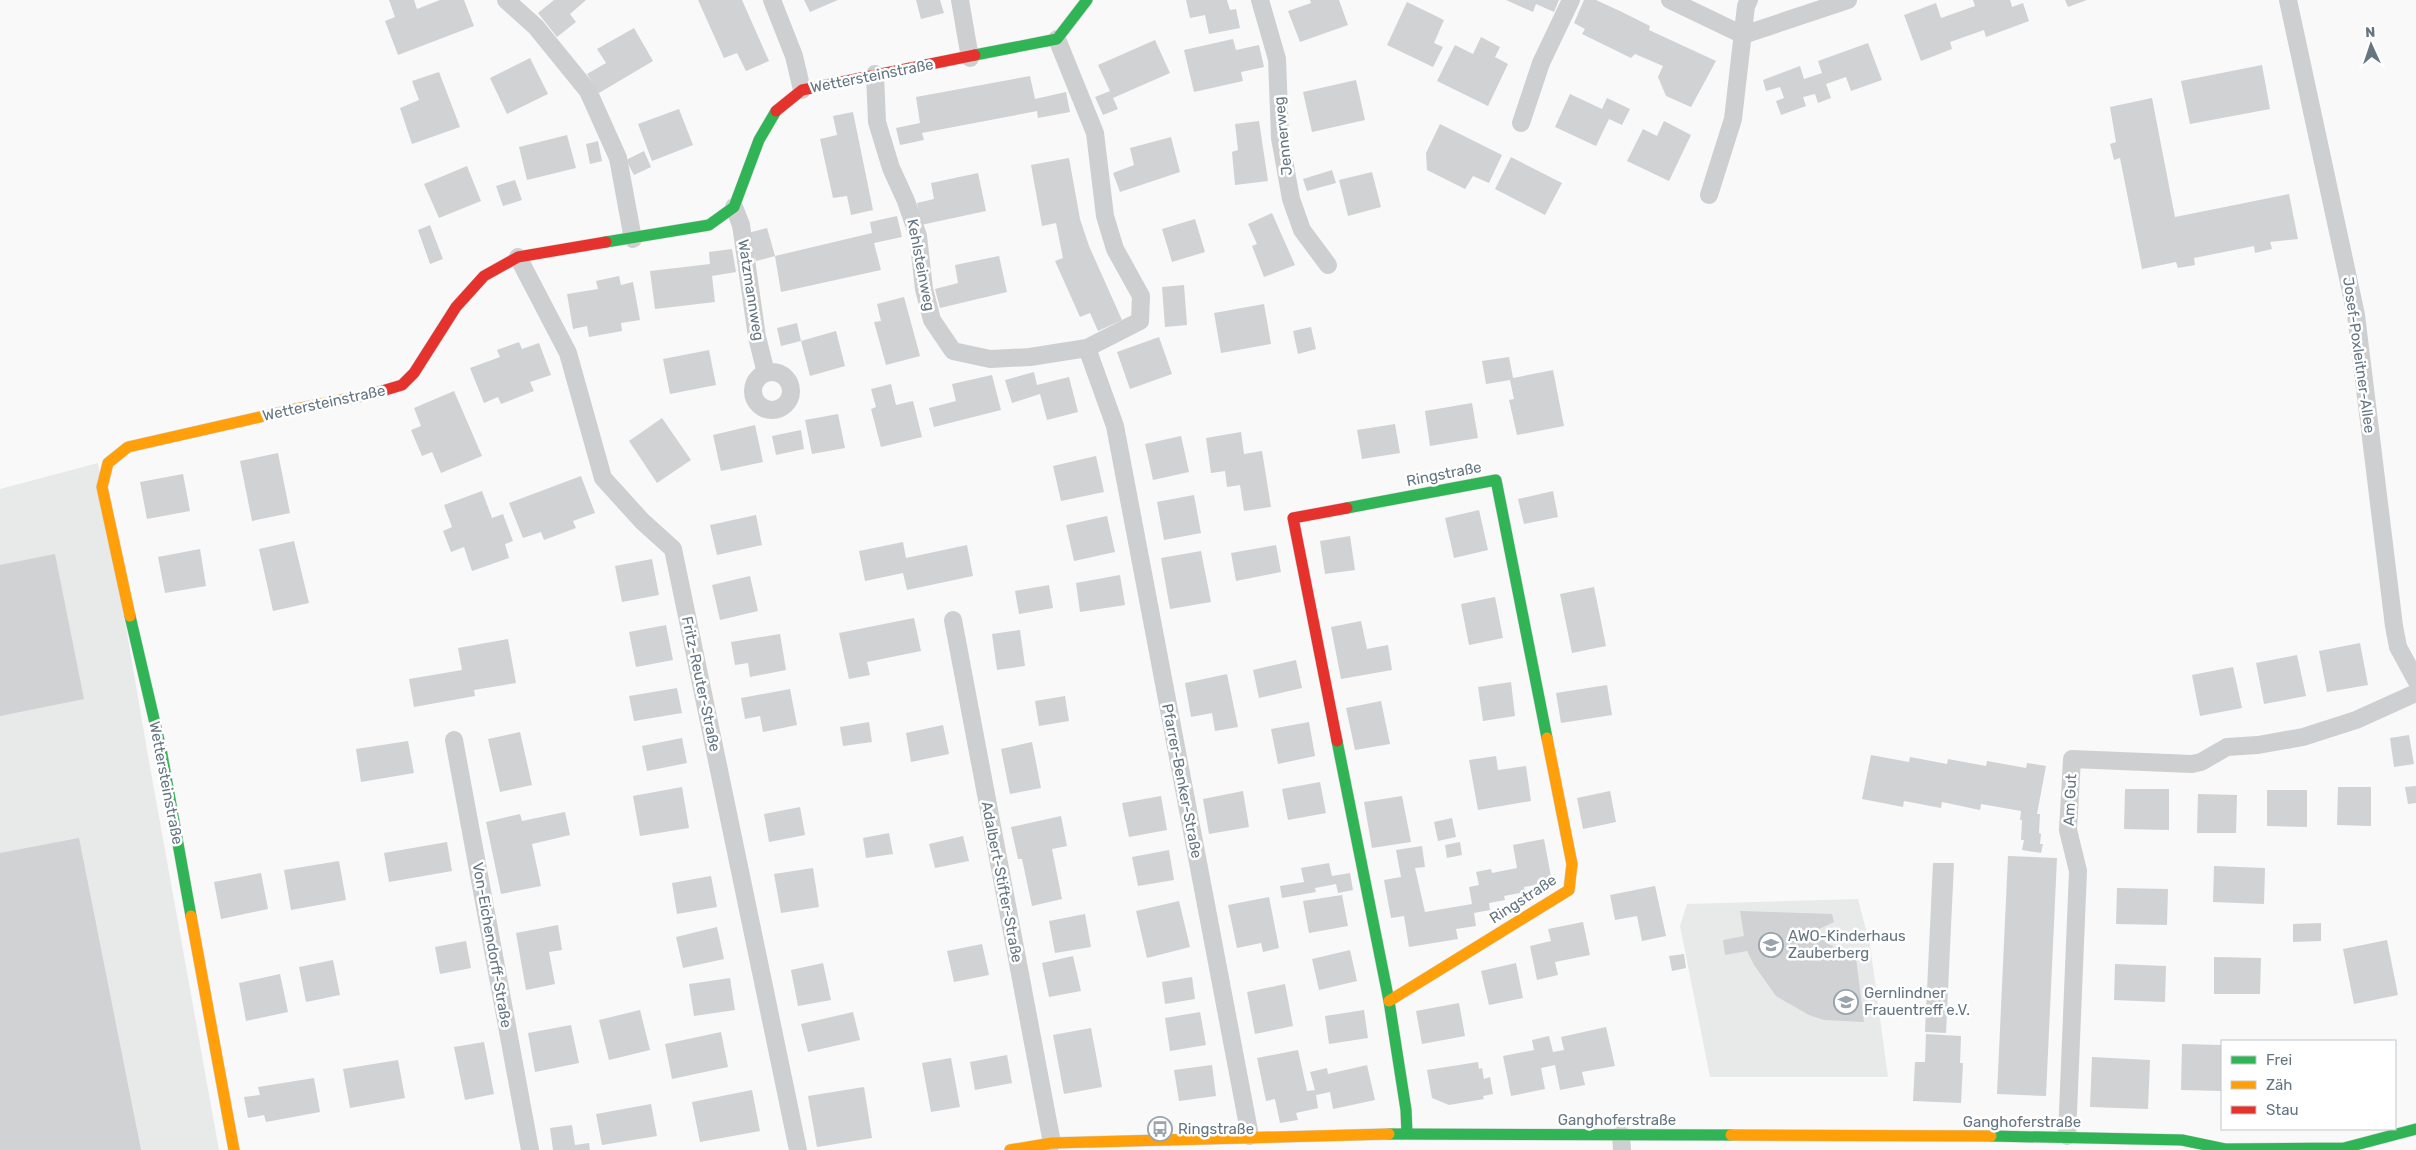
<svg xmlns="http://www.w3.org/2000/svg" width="2416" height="1150" font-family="Rubik,sans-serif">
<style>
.built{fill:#e8e9e9}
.building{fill:#d0d2d3}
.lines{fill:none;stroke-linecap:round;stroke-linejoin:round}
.fast-casing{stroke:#d5d6d7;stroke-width:12}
.slow-casing{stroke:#d5d6d7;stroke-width:12}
.jam-casing{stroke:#d5d6d7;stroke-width:12}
.street{stroke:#cecfd0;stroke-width:18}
.fast{stroke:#30b455;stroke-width:11}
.slow{stroke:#ff9f0a;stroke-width:11}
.jam{stroke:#e5322d;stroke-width:11}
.labels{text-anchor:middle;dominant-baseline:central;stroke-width:5;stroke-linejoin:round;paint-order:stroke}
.street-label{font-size:15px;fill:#657683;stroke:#fff}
.poi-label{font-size:15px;fill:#657683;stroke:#fff;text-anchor:start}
</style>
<rect width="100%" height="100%" fill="#f9f9f9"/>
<!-- built -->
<path class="built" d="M98,463L147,750L219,1150H0V489Z
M1858,899L1870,945L1888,1077H1710L1680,926L1687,904Z"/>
<!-- building -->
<path class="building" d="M389,0H414L417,9L440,0H464L474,26L398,55L385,21L395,17Z
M554,0H586L570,14L576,22L557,37L538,13Z
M698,0H742L769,61L746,71L737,53L724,58Z
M804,0H838L810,12Z
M916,0H940L944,13L921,19Z
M1186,0H1227L1230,10L1236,9L1240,28L1209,34L1205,15L1190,18Z
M1310,0H1339L1348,25L1300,42L1288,11L1311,3Z
M1506,0H1559L1554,12L1536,4L1533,12Z
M1584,0H1596L1622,12L1650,26L1649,30L1716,61L1691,107L1666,96L1658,77L1663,66L1635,54L1631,58L1582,34L1585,29L1574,23Z
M1973,0H2010L2012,7L2023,3L2029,21L1986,37L1984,30L1950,42L1952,49L1921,61L1904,15L1936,3L1941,18L1975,6Z
M2065,0H2087L2068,7Z
M1407,2L1444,20L1434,43L1443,47L1433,67L1387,45Z
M634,28L653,61L599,93L587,74L606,63L597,49Z
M1481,37L1500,47L1495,57L1508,64L1488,106L1437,81L1455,45L1473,54Z
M1233,39L1236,50L1259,45L1264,67L1241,72L1243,81L1194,92L1184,50Z
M1155,40L1170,73L1113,98L1118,109L1103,115L1095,97L1110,91L1098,65Z
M1868,43L1882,80L1851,91L1846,77L1826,84L1831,98L1818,103L1815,94L1803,97L1806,106L1781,115L1776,101L1784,98L1780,87L1766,91L1763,80L1800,66L1804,79L1822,73L1818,61Z
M530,58L548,94L507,114L490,78Z
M2262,65L2270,109L2190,124L2181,81Z
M439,72L460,127L412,144L400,108L419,100L412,81Z
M1030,76L1035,99L1066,92L1070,112L1038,118L1037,111L922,133L924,140L900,145L896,128L920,123L916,97Z
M1356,80L1365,120L1312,132L1303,92Z
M1570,94L1602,109L1607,98L1630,109L1622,125L1609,119L1596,146L1555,127Z
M2152,98L2175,217L2289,194L2298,239L2270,242L2272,249L2255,253L2254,246L2194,258L2195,265L2178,268L2176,262L2142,269L2120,158L2114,160L2110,144L2116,142L2110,107Z
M679,109L693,145L652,161L638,124Z
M853,112L873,210L851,215L847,196L833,198L820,139L837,135L833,116Z
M1259,121L1268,181L1235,185L1232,152L1238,150L1235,124Z
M1664,121L1691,135L1669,181L1627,161L1643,129L1657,136Z
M1440,124L1502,155L1489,183L1473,176L1465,189L1427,170L1426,153Z
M567,135L576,168L527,180L519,147Z
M1171,137L1180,172L1120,192L1113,173L1134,165L1130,148Z
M598,141L602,161L590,164L586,144Z
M644,151L651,167L634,175L626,160Z
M1511,157L1562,183L1545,215L1495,189Z
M1069,158L1080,219L1089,246L1122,320L1098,331L1090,313L1080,317L1055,261L1063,258L1056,223L1042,226L1031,165Z
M467,166L481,201L439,218L424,184Z
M1332,170L1336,183L1307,191L1303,179Z
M1372,172L1381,207L1348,216L1339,180Z
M978,173L986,211L921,225L917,203L934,199L931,183Z
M515,180L522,200L503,206L496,186Z
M1272,213L1295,265L1264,277L1252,246L1257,244L1248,224Z
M897,216L902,237L874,243L881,270L781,292L775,256L872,233L870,222Z
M1195,219L1205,252L1172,262L1162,229Z
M430,225L443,259L430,264L418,230Z
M767,228L775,256L756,261L748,233Z
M732,249L736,272L712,276L715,302L655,309L650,271L710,264L709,252Z
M999,256L1007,292L940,308L935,289L958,283L955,265Z
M619,276L621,285L633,282L640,320L621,323L622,331L589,337L587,326L573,329L567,294L598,289L596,281Z
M1184,285L1187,325L1165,327L1162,287Z
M904,297L920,356L886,365L874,322L881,321L877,304Z
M1264,304L1271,344L1221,353L1214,313Z
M797,323L801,341L781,346L777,328Z
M1311,327L1316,349L1298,354L1293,331Z
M836,331L845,366L810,376L801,341Z
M1159,337L1172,374L1130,389L1117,352Z
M519,342L522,349L539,343L551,375L530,382L534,391L501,404L498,397L484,403L470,368L500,357L497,350Z
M709,350L716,385L670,394L663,359Z
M1509,357L1513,378L1553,370L1564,426L1517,435L1509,400L1514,399L1510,380L1486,384L1482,361Z
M1034,372L1037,385L1069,377L1078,412L1047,420L1040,394L1012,403L1005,380Z
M992,375L1001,410L934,427L929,408L956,401L952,384Z
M891,384L896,405L913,401L922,437L881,447L871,409L876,407L871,389Z
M454,391L482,456L441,473L432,452L422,456L411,430L421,426L414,408Z
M1472,403L1478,438L1430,446L1425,411Z
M838,414L845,448L812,454L805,420Z
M662,418L691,460L657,483L629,441Z
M1395,424L1400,453L1362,459L1357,430Z
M755,425L763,462L721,471L713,435Z
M801,430L804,449L776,455L772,436Z
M1241,432L1244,454L1262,451L1271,507L1244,511L1240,485L1227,487L1225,471L1211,473L1206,438Z
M1181,436L1189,472L1153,480L1145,444Z
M278,453L290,513L252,521L240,461Z
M1096,456L1104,492L1061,501L1053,466Z
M183,474L190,511L147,519L140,482Z
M581,476L595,513L573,521L576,528L544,540L541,532L523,538L509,503Z
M482,491L492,518L503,514L513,541L505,544L509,558L472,571L464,547L451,552L443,531L452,527L444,505Z
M1553,491L1558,517L1524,524L1518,499Z
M1194,495L1201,533L1164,540L1157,502Z
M1479,510L1488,550L1454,558L1445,518Z
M756,515L762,545L717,555L710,525Z
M1107,516L1115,552L1074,561L1066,525Z
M1350,536L1355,570L1325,574L1320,541Z
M294,541L309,603L273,611L259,549Z
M903,542L906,558L967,545L973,576L907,590L903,573L865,581L859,551Z
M1276,545L1281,572L1236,581L1231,553Z
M200,549L206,586L165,593L158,557Z
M1201,551L1211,602L1170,609L1161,558Z
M55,554L84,699L0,716V565Z
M652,559L659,595L622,602L615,566Z
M1120,575L1125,605L1080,612L1076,583Z
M750,576L758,611L720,620L712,585Z
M1049,585L1053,608L1019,614L1015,591Z
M1594,587L1606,646L1572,653L1560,594Z
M1495,597L1503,638L1469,645L1461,604Z
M914,618L921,651L867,662L870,675L849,679L839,633Z
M1361,621L1367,649L1388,645L1392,670L1341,679L1331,627Z
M666,625L673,660L636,667L629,632Z
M1020,630L1025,666L997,670L992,634Z
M780,634L786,670L750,677L748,663L735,665L731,642Z
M508,639L516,683L474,690L475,696L414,707L409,679L462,670L458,648Z
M2360,643L2368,685L2327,692L2319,651Z
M2297,655L2306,696L2264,704L2256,663Z
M1296,660L1302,688L1259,698L1253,670Z
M2233,667L2242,708L2200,716L2192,675Z
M1227,674L1238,727L1215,731L1212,713L1191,717L1185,683Z
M1511,682L1515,716L1483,721L1478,687Z
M1607,685L1612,715L1561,723L1556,693Z
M677,688L682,713L634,721L629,696Z
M790,689L797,725L763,732L760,716L745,719L741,698Z
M1065,696L1069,721L1039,726L1035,701Z
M1381,701L1390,744L1355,750L1346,708Z
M869,722L872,742L843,746L840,727Z
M1309,722L1315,756L1278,764L1271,729Z
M943,725L949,754L911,762L906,733Z
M520,732L532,785L500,792L488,739Z
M2409,735L2414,764L2394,767L2390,738Z
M682,738L687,763L647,771L642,746Z
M408,741L414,773L361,782L356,749Z
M1032,742L1041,788L1010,794L1001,749Z
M1871,755L1909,762L1910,757L1947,764L1948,759L1986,766L1987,761L2026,768L2027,763L2046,766L2037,814H2040L2039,833L2041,834L2040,844H2043L2041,853L2022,850L2024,840H2021L2022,820H2020L2021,811L1981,804L1980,810L1942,802L1941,808L1904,801L1903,807L1862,799Z
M1496,756L1498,770L1526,766L1531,801L1478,810L1469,760Z
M1320,782L1326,813L1288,820L1282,789Z
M2416,786V803L2408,804L2405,787Z
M682,787L689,828L640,836L633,796Z
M2338,787H2371V826L2337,825Z
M2125,789H2169V830L2124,829Z
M2267,790H2307V827L2267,826Z
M1243,791L1249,827L1209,834L1203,799Z
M1610,791L1616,822L1583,829L1577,798Z
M2198,794L2237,795L2236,833H2197Z
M1161,796L1167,830L1129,837L1122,803Z
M1402,796L1411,842L1372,848L1364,802Z
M800,807L805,835L769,842L764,814Z
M565,812L570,835L532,844L541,886L501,894L486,822L520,814L522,821Z
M1061,816L1067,846L1052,849L1062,899L1032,906L1022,859H1018L1011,827Z
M1452,818L1456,837L1438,841L1434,822Z
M889,833L893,854L866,858L863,838Z
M963,836L969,861L935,868L929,844Z
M79,838L141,1150H0V853Z
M1544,839L1552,882L1524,887L1525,892L1504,896L1505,900L1489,903L1490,910L1474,913L1476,926L1456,929L1458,939L1409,947L1404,916L1391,918L1384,880L1401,877L1396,850L1422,846L1425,867L1415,868L1425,912L1472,904L1469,887L1479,885L1476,872L1491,869L1492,873L1517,868L1513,845Z
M447,842L452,871L389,882L384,853Z
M1460,842L1462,855L1447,858L1445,845Z
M1169,850L1174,880L1138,886L1132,857Z
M2008,856L2057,858L2046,1096L1997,1094Z
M339,861L346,900L291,910L284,870Z
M1329,863L1332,876L1350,873L1353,890L1338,893L1336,884L1315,888L1316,892L1282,898L1280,886L1304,882L1301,868Z
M1933,863H1954L1946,1033L1925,1032Z
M2214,866L2265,868L2264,904L2213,902Z
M813,868L819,907L781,913L774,874Z
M261,873L268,909L221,919L214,882Z
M711,876L717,907L677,914L672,883Z
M1655,886L1666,936L1642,941L1637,916L1615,920L1610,895Z
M2117,888L2168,889L2167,925L2116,924Z
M1342,895L1348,926L1309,933L1303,901Z
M1269,897L1279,948L1263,952L1261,943L1237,948L1228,905Z
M1179,901L1190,947L1147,958L1136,911Z
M1740,911L1832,914L1834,922L1817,930L1825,942L1838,949L1855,950L1864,1022L1824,1020L1809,1015L1776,996L1754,965L1747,951L1725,955L1723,940L1744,936Z
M1085,914L1091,947L1055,953L1049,921Z
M1583,922L1590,955L1555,962L1558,975L1537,980L1530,946L1551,941L1548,929Z
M2321,923V941L2293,942V924Z
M558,925L562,950L549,952L555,984L526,990L516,933Z
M717,927L724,959L683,968L676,937Z
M2387,940L2398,995L2354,1004L2343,949Z
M466,941L471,968L440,974L435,947Z
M982,944L989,975L954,982L947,951Z
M1350,950L1357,981L1319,990L1312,959Z
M1684,954L1686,968L1672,971L1669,956Z
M1073,956L1081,991L1049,997L1042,963Z
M2214,957L2261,958L2260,994H2214Z
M333,960L340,995L306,1002L299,967Z
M823,963L831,1000L798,1006L791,970Z
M1516,963L1523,998L1489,1005L1481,971Z
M2115,964L2166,966L2165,1002L2114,1000Z
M280,974L288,1012L246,1021L239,983Z
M1192,977L1195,999L1165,1004L1162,982Z
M730,978L735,1010L694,1016L689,984Z
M1285,984L1293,1026L1255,1034L1247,992Z
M1459,1003L1465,1036L1422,1044L1416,1011Z
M640,1010L650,1050L609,1060L599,1020Z
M1364,1010L1368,1038L1329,1044L1325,1016Z
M853,1012L860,1040L808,1052L801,1024Z
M1200,1012L1206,1045L1170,1051L1165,1018Z
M571,1025L579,1063L535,1072L528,1033Z
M1606,1027L1615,1066L1582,1072L1585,1085L1560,1090L1555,1065L1541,1068L1545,1089L1511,1096L1503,1056L1534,1050L1532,1040L1549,1036L1553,1052L1564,1050L1561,1037Z
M1091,1028L1102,1087L1064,1094L1053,1035Z
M721,1032L728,1067L672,1079L665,1044Z
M1926,1034L1961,1036L1960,1063H1963L1961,1103L1913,1101L1915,1062H1925Z
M484,1042L494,1094L465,1100L454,1047Z
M2182,1044L2222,1045V1091L2181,1090Z
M1298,1050L1307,1091L1315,1090L1310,1072L1327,1068L1328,1074L1367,1065L1375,1100L1333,1109L1330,1092L1316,1095L1318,1108L1296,1113L1298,1120L1280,1123L1275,1099L1266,1101L1257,1058Z
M1007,1055L1012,1083L975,1090L970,1062Z
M2092,1057L2150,1060L2148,1109L2090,1107Z
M951,1058L960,1107L931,1112L922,1063Z
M398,1060L405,1098L350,1108L343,1069Z
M1478,1062L1479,1069L1482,1068L1484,1079L1490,1077L1493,1094L1483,1096L1484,1099L1449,1105L1432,1098L1427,1070Z
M1212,1065L1216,1096L1179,1101L1174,1070Z
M314,1078L320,1112L266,1122L264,1115L248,1118L244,1097L260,1095L258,1087Z
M864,1087L872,1138L817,1147L808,1096Z
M752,1090L760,1131L700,1142L692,1102Z
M651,1104L657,1136L602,1145L596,1114Z
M572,1125L575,1145L589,1143L590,1150H553L550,1128Z"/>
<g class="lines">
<defs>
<path id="fast" d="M975,55L1057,39L1087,0
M606,242L709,225L734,207L759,140L776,111
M1347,508L1496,480L1547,738
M130,616L161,749L191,916
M1337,741L1389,1001L1406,1110L1407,1134
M1389,1134L1731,1135
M1991,1136L2182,1140L2225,1149L2344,1148L2416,1129"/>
<path id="slow" d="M130,616L102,487L108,463L128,447L286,411L372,394
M191,916L234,1150
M1389,1001L1569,890L1572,864L1547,738
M1731,1135L1991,1136
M1010,1150L1052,1143L1389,1134"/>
<path id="jam" d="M776,111L802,90L975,55
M372,394L402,385L414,373L456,307L484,276L518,257L606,242
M1337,741L1293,518L1347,508"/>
</defs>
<!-- fast casing -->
<use href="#fast" class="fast-casing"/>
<!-- slow casing -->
<use href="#slow" class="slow-casing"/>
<!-- jam casing -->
<use href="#jam" class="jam-casing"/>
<!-- street -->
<path class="street" d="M506,0L536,27L588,91L618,158L633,239
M772,0L794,56L802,90
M960,0L970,58
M1260,0L1277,59L1280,138L1291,199L1302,230L1328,265
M1670,0L1743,35L1848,0
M2288,0L2356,315L2394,626L2398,647L2416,680
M875,74L877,122L891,168L906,201L918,236L924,289L932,320L953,351L990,359L1030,357L1087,348L1140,321L1141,296L1115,249L1105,216L1095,133L1057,39
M1521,123L1541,63L1571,0
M1709,195L1733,119L1746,6L1749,0
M734,207L741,225L757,337L766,373
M518,257L568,353L603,478L642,521L673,549L798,1150
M1087,348L1115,426L1250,1136
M753 391a19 19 0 1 1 38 0a19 19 0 1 1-38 0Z
M953,620L1052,1143
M454,740L530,1150
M1621,1135L1622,1150
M2067,1136L2078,871L2068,830L2072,759L2192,764L2201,762L2227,747L2258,745L2303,737L2356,720L2416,693"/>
<!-- fast -->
<use href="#fast" class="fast"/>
<!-- slow -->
<use href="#slow" class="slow"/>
<!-- jam -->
<use href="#jam" class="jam"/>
</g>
<!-- icons -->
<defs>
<symbol id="school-ring" viewBox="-11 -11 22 22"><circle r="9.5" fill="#fff" stroke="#99a4ac" stroke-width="1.5"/><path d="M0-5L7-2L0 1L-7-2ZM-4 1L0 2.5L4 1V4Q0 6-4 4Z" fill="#99a4ac"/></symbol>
<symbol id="bus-ring" viewBox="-11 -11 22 22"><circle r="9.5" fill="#fff" stroke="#99a4ac" stroke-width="1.5"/><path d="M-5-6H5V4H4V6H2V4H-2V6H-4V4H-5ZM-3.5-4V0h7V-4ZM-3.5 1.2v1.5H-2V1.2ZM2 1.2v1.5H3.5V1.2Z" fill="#99a4ac"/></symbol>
</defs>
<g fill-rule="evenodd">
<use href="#school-ring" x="1757" y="931" width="28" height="28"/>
<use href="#school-ring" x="1832" y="988" width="28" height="28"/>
<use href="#bus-ring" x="1146" y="1115" width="28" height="28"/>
</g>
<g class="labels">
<!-- street labels -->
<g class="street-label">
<text transform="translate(872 76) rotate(-11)">Wettersteinstraße</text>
<text transform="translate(1283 136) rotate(-96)">Jennerweg</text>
<text transform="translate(921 265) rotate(79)">Kehlsteinweg</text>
<text transform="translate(751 290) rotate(81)">Watzmannweg</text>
<text transform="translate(2359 355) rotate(82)">Josef-Poxleitner-Allee</text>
<text transform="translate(324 403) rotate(-12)">Wettersteinstraße</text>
<text transform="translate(1444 474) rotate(-11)">Ringstraße</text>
<text transform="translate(701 684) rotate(78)">Fritz-Reuter-Straße</text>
<text transform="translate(1182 781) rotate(79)">Pfarrer-Benker-Straße</text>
<text transform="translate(166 783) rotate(79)">Wettersteinstraße</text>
<text transform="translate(2070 800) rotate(-87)">Am Gut</text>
<text transform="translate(1002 882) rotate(79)">Adalbert-Stifter-Straße</text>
<text transform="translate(1523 899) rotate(-33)">Ringstraße</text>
<text transform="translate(492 945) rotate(80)">Von-Eichendorff-Straße</text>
<text x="1617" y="1120">Ganghoferstraße</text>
<text x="2022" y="1122">Ganghoferstraße</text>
</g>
<!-- poi labels -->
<g class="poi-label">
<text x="1788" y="936">AWO-Kinderhaus<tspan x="1788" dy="17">Zauberberg</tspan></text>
<text x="1864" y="993">Gernlindner<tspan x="1864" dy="17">Frauentreff e.V.</tspan></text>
<text x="1178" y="1129">Ringstraße</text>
</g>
</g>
<!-- legend -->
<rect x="2221" y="1040" width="175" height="90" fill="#ffffff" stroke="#c1c8cd"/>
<rect x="2231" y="1056" width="25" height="8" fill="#30b455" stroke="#c1c8cd"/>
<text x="2266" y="1065" font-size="15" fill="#657683">Frei</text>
<rect x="2231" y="1081" width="25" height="8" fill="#ff9f0a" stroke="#c1c8cd"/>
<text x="2266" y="1090" font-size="15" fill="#657683">Zäh</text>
<rect x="2231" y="1106" width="25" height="8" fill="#e5322d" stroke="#c1c8cd"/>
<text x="2266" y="1115" font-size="15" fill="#657683">Stau</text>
<!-- north arrow -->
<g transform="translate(2371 45) rotate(357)" stroke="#ffffff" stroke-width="4" paint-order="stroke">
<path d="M0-4L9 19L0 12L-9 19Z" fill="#657683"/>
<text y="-8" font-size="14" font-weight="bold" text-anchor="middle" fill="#657683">N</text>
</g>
</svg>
